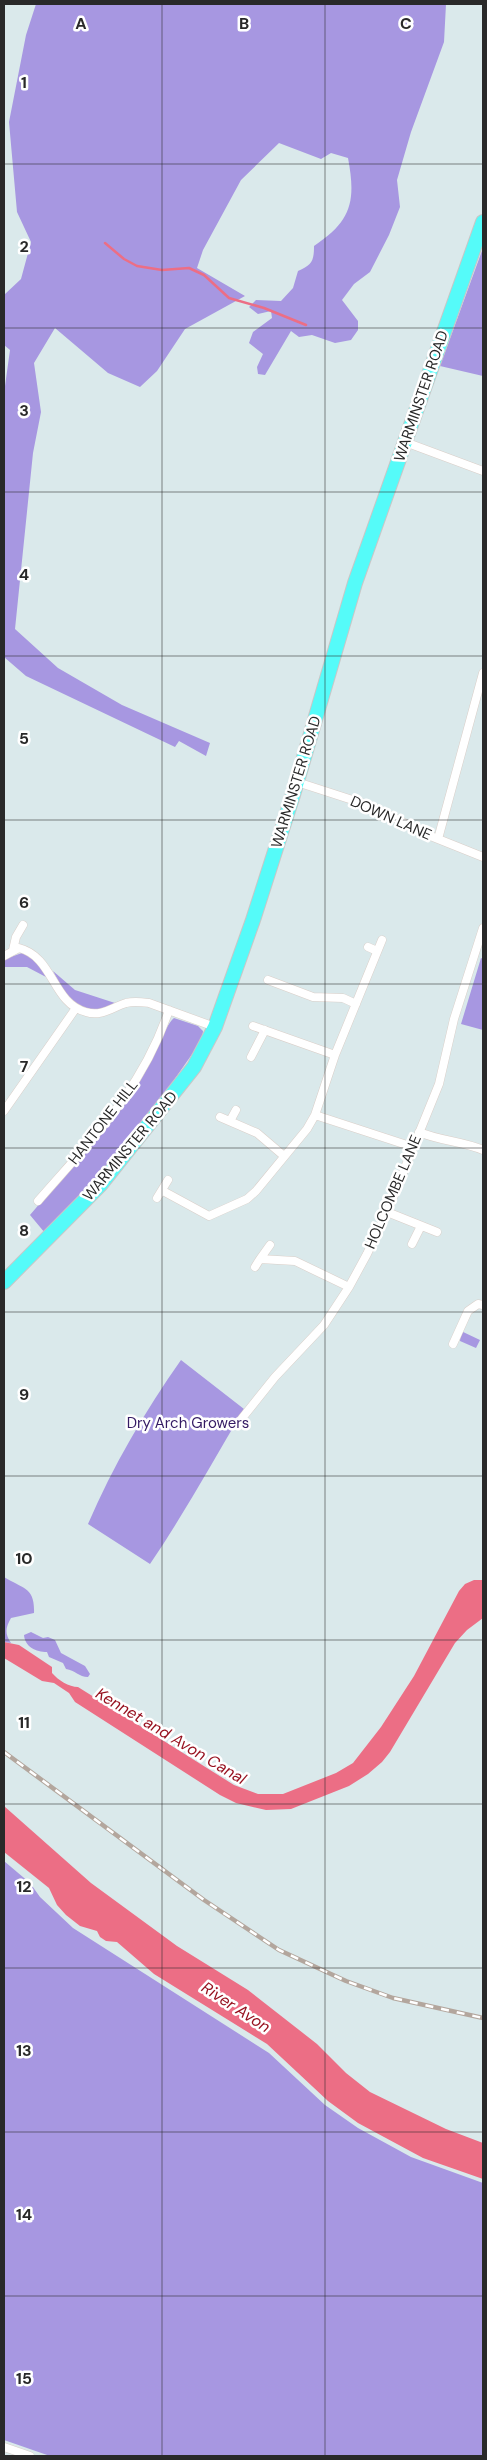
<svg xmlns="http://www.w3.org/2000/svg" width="487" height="2460" font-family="'DM Sans',sans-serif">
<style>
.green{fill:#a797e1}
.water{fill:#ec6e85}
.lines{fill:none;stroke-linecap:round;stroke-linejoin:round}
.stream{stroke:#ec6e85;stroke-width:2.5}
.street-casing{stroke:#dacfc9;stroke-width:9}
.highway-casing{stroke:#c7c7c7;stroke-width:16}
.street{stroke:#fff;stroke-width:8}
.highway{stroke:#55fbf9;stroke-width:14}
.rail-casing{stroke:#b3a69d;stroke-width:4.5}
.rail{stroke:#fff;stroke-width:2.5;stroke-dasharray:8;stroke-linecap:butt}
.grid{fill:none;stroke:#292929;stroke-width:1;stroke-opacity:0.55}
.labels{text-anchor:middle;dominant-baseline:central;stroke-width:5;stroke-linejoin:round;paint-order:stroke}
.street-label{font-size:15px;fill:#292929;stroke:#fff}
.park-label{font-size:15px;fill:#341b64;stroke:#fff}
.water-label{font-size:16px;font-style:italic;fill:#960f1d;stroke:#fff}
.grid-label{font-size:16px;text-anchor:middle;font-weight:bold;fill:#292929;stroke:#fff;stroke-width:5;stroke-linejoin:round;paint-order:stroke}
</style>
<rect width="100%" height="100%" fill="#dae9eb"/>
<!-- green -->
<path class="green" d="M36,4H446L444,42L411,132L397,180L400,207L389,235L370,272L354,284L342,300L358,321V330L351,340L335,343L312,335L299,337L291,331L265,375L258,374L257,367L263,354L249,343L253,332L272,318L271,311L258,314L249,307L256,300L281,301L293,288L298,271C312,265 314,261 314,246C352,221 356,201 348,158L331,153L321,159L279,143L241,180L203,250L197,268L245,296L185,329L157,371L140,387L108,373L55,328L34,363L41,412L33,453L15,629L58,668L122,705L210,743L206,756L179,741L175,747L26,676L4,657V454L5,386L10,350L4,345V295L21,279L31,242L17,212L9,122L26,35Z
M483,248V376L440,366Z
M22,953C34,957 40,966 46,977L27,967H4L5,959Z
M481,958L483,959V1030L461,1024Z
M53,971L75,990L115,1003C82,1024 66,996 53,971Z
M174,1018L198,1026L203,1031L202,1040L139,1130L89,1191L45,1233L30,1215C71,1167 119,1121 149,1065C154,1055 167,1023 174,1018Z
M461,1331L480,1340L476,1348L460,1341Z
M181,1360L244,1409C213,1461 184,1514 150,1564L88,1524C113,1466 145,1411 181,1360Z
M4,1577C23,1589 35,1587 34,1613L11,1618C6,1627 4,1633 11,1643L4,1642Z
M31,1632L43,1638L48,1637L55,1640L61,1653L85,1666L90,1674L88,1677C79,1677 75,1670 66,1669L63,1663L49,1657L47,1652C36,1652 25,1647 24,1635Z
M4,1861L30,1883L40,1897L73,1928L269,2053L325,2105L358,2128L411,2157L483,2183V2456H50L4,2440Z"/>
<!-- water -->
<path class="water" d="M474,1580H483V1618L467,1630L455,1643L390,1752L382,1762L368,1774L349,1786L291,1809L266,1810L236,1803L220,1795L75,1702L69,1693L54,1683L42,1681L4,1658V1642L19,1645L52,1667V1673C58,1680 69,1687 78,1687L234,1785L258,1794H283L336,1773L353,1763L381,1727L414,1676L459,1591L465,1584Z
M4,1806L91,1883L177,1946L248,1990L317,2044L346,2073L370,2092L446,2129L483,2143V2179L423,2158L358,2123L328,2101L267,2044L154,1974L117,1942L106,1941L100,1937L97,1931L80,1926L66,1915L57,1905L49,1888L4,1852Z"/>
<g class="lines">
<!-- stream -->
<path class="stream" d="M105,243L124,259L137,266L162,270L189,268L204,275L229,298L264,308L306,325"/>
<defs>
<path id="street" d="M405,442L483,471
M297,782L371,806L428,835L483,857
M438,839L483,673
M382,940L335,1055L315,1115L413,1147
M368,947L377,951
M13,950L16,937L23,925
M4,956L19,948C54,957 52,1003 86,1012C101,1017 113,1007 126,1003C134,1001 141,1002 149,1003L215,1027
M268,980L313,997L343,998L356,1004
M253,1026L335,1055
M251,1057L265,1030
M4,1111L76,1008
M220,1117L257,1133L284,1156
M230,1121L236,1110
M419,1132C440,1141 462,1141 483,1150
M163,1191L209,1216L247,1199L256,1191L307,1129L315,1115
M157,1198L168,1180
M38,1201C92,1139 142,1090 169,1010
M387,1212L437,1232
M412,1244L421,1226
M260,1259L270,1245
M255,1267L260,1259L295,1261L349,1287
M453,1344L468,1311L478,1304L483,1305
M239,1422L275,1377L324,1325L349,1287L367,1254L387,1212L439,1084L454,1019L483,928
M4,2447L30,2456"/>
<path id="highway" d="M4,1282L101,1184L194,1067L215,1027L253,920L293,795L355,583L483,222"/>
</defs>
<!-- street casing -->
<use href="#street" class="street-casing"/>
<!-- highway casing -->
<use href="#highway" class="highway-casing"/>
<!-- street -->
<use href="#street" class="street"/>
<!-- highway -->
<use href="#highway" class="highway"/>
<defs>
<path id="rail" d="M4,1752L204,1900L279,1950L346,1981L393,1998L483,2018"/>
</defs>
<!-- rail casing -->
<use href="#rail" class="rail-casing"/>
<!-- rail -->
<use href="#rail" class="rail"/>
</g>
<!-- grid -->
<path class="grid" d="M162,4V2456M325,4V2456M4,164H483M4,328H483M4,492H483M4,656H483M4,820H483M4,984H483M4,1148H483M4,1312H483M4,1476H483M4,1640H483M4,1804H483M4,1968H483M4,2132H483M4,2296H483"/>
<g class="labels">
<!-- street labels -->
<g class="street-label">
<text transform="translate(421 396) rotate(-71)">WARMINSTER ROAD</text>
<text transform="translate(296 782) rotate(-73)">WARMINSTER ROAD</text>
<text transform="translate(391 818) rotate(24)">DOWN LANE</text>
<text transform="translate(103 1122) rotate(-52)">HANTONE HILL</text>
<text transform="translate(130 1146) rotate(-50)">WARMINSTER ROAD</text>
<text transform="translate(393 1192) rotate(-67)">HOLCOMBE LANE</text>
</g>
<!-- park labels -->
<g class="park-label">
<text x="188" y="1423">Dry Arch Growers</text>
</g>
<!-- water labels -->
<g class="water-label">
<text transform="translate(171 1736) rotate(31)">Kennet and Avon Canal</text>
<text transform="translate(236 2007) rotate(33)">River Avon</text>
</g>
</g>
<g class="grid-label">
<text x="81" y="29">A</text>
<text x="244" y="29">B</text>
<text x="406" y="29">C</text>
<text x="24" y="88">1</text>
<text x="24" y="252">2</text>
<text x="24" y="416">3</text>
<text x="24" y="580">4</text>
<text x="24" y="744">5</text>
<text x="24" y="908">6</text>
<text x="24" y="1072">7</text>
<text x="24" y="1236">8</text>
<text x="24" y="1400">9</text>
<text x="24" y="1564">10</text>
<text x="24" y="1728">11</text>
<text x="24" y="1892">12</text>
<text x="24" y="2056">13</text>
<text x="24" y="2220">14</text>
<text x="24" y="2384">15</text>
</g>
<!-- border -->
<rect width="487" height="2460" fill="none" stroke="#292929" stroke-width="10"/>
</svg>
